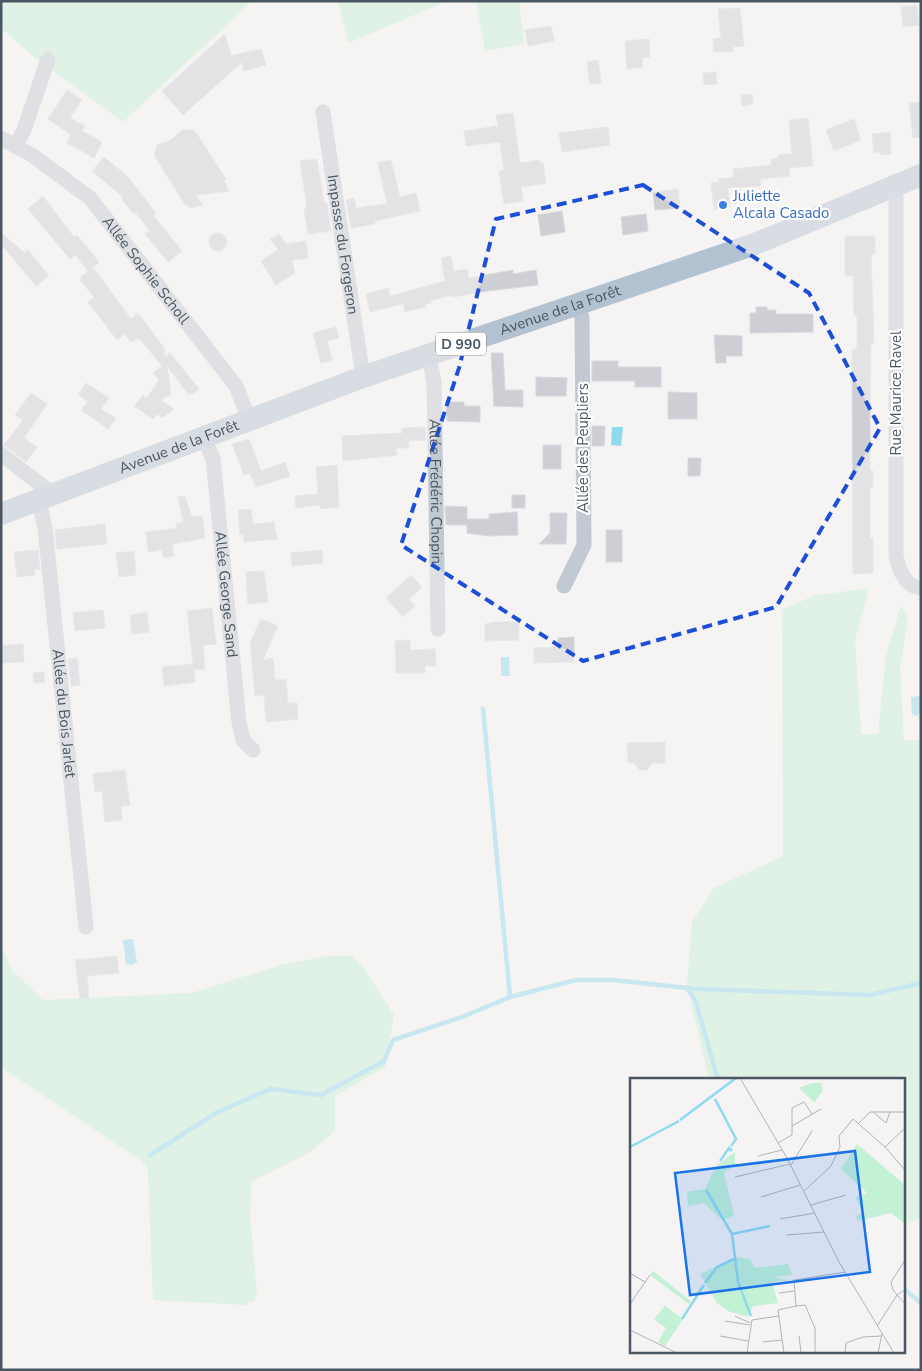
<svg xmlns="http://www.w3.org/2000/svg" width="922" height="1371" font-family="'Nunito Sans',sans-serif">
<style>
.green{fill:#c3f1d5}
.water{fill:#90daee}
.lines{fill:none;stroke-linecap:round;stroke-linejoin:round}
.stream{stroke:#90daee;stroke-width:4.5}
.building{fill:#cdcfd5;stroke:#d7d9de}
.minor{stroke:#c1cad2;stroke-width:15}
.primary{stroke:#b3c2d1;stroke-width:22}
.marked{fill:none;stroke:#1d4ed8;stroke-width:4;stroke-dasharray:10 6;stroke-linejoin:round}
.shop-dot{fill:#3f7fe0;stroke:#fff;stroke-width:2}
.labels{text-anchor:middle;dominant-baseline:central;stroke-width:4.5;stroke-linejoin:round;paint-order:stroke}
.shield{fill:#fff;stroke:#808990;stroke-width:1}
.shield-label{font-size:14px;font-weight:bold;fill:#4a5661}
.shop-label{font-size:15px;fill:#366cbe;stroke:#fff;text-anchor:start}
.street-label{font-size:15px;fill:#4a5661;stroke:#fff}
.inset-river{fill:none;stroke:#90daee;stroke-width:2.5}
.inset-road{fill:none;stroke:#b1b4b9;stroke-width:1}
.view{fill:#1a73e8;fill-opacity:0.15;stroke:#1a73e8;stroke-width:2.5}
.inset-edge{fill:none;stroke:#4a5661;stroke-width:2.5}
</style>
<rect width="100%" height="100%" fill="#f5f3f3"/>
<!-- green -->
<path class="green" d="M1,1H252L123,122L34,57L1,28Z
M338,1H447L348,43Z
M476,1H519L524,44L485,51Z
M869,588L855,640L861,734H878L886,654L901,606L908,619L900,669L904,741L921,739V1218L903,1226V1080H709L687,984L692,922L714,888L783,856L782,610L813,596Z
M1,943L10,968L43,1000L192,993L281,965L327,956H352L365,970L394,1015L385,1067L335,1096V1131L309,1153L251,1182L250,1218L257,1293L254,1301L245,1305L153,1300L148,1170L142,1161L1,1067Z"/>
<!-- water -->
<path class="water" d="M612,427H623L621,446L611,445Z
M501,657H509L510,676H501Z
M920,696L921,713L916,716L912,714L911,697Z
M133,939L137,962L132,965L126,964L123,940Z"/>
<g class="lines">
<!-- stream -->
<path class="stream" d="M483,709L510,997L576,980H613L697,989L870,995L921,983
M687,988L696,1002L718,1080
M150,1155L216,1113L270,1089L321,1095L384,1061L393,1040L462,1017L510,997
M903,1288L921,1303"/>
</g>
<!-- building -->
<path class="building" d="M917,5L919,25L903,27L901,7Z
M740,8L744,46L733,47V51L714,52L713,39L721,38L718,9Z
M551,26L554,41L528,46L525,30Z
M225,34L231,56L261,49L266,65L244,71L242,62L183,115L162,91Z
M649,39L650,57L642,58L643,67L627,69L625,41Z
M598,60L601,83L590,84L587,62Z
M716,72L717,84L704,85L703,73Z
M67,90L82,100L70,118L85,126L82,131L102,142L94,158L67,143L71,135L48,119Z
M752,94L753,104L742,106L741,95Z
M921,102V137L913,138L909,103Z
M513,113L520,163L539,160L540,163H543L546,183L521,187L523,201L504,204L499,171L504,170L500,142L466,146L464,131L498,126L496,115Z
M808,118L813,166L789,168L790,176L760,179L761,186L728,188L730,207L714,209L711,183L719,182V179L734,177L733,169L771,165V159L778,158V155L792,154L789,120Z
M854,119L861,140L834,151L826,130Z
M608,127L610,145L562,152L559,133Z
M182,130H193L197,134L226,179L224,181L229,191L196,195L203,205L190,208L188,205L186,206L154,155L157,145L171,140Z
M890,132L891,154L880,155V152L874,153L872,134Z
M104,157L127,176L156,213L153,215L182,251L168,262L145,234L150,231L135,212L133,213L121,198L123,197L92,171Z
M317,159L324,203H327L331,231L308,234L304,208H307L300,161Z
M391,160L400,197L416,193L420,211L375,221V224L351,228L346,200L354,198L356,208L387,204L378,163Z
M678,189L680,208L655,210L653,192Z
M43,196L74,237L77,235L99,262L91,269L93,267L131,319L138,313L164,348L165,357L170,353L199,389L193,394H188L167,366L171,394L161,400L174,409L162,418L157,414L153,419L134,406L143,395L147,398L159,380L153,373L162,366L139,338L131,342L125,334L117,340L88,302L94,297L81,281V277L88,271L75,255L70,259L28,209Z
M562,211L565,232L541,236L538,215Z
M646,214L648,231L623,235L621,217Z
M209 242a9 9 0 1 1 18 0a9 9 0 1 1-18 0Z
M1,233L25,253L28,250L49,276L36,286L1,244Z
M279,234L286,244L306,241L308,258L292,260L295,273L276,285L261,261L278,250L270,239Z
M845,236H875V254H871L874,343H871L870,411V470L873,471V487H870V538H873V573L853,574L852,349H857V315H854L853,276H845Z
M451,256L454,271L467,269L469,278L513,270V274L536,270L538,285L488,291L453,297V295L431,300V303L425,304L426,307L405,312L403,304L370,312L366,294L388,288L390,296L445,281L441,258Z
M756,307H767V310H776V314H813V332L750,333V313H756Z
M336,327L339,338L327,341L332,360L321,363L313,333Z
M714,335L742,336V356H726V363H716Z
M491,353H503L505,390H523V407L494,406Z
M592,361H618V367H661V387H635V381H592Z
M536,377L567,378L566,396H536Z
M86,383L109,398L101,409L116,418L108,429L81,410L88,402L78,395Z
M668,392L697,393V419H668Z
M31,393L47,404L24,438L37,447L26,462L4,445L23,420L15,415Z
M446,402H464V406H480V422L447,421Z
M592,426H605L604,446H592Z
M425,427L426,440L408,441L409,448H396L397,455L343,461L342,436L402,433V428Z
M249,439L261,471L285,462L290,476L256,487L250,473L244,475L232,444Z
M543,445H561V469H543Z
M688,458H701L700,476H688Z
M337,465L339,507L321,509L320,505L296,508L295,496L318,494L316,467Z
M512,495H525V508H512Z
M185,496L192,517L202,516L205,538L172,544L174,556L163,558L162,550L148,552L146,532L177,528L176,523L183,522L178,497Z
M445,506L467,507V519H489V514L517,512L518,535L489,536L467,533V525H446Z
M251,509L253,524L274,522L277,539L244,542L243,534L240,535L238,510Z
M550,513H567L566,544H539L550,533Z
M105,524L107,544L57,549L55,530Z
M606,530H622V562H606Z
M38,550L40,569H34L35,575L17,577L14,552Z
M322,550L323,563L292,566L291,553Z
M134,551L136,575L119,577L116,553Z
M264,571L268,602L248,604L246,572Z
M411,575L422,587L409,599L415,606L403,617L386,598Z
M212,608L216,644L203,645L205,669L194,670L187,611Z
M103,610L105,628L75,631L73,613Z
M147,612L149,632L132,634L130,615Z
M261,619L278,626L263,660L273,658L275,680L286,679L288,703H297L298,719L266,722L264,695L255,696L250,643Z
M494,622H519V640L485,641V624Z
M574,637V662L534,663V648L558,647V638Z
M410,640V650L435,649L436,666H425V673H396L395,641Z
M23,644L24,662L1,663V646Z
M77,658L80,685L71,686L68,659Z
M193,664L195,682L164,686L162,667Z
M44,672L45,682L34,683L33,673Z
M665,742V763H653L647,770H640L633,763H628L627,743Z
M125,770L130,806H121L122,820L105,822L102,791L95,792L93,774Z
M117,956L119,973L87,976L89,998L80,999L75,960Z"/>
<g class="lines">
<!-- minor -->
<g class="minor">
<path id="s1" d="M323,112L363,377"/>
<path id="s2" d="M1,138L32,155L90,198L236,386L249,419"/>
<path d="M15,146L24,130L48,59"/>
<path d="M896,186V556C899,570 905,587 921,588"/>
<path id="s3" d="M429,356L434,382L438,629"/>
<path id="s4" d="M203,436L213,459L239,722L243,740L253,750"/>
<path d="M1,454L45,488L47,497"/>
<path id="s5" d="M39,500L45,528L86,927"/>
<path d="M564,586L584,545L582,318L578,305"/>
</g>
<!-- primary -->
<path class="primary" id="s6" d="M1,514L363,377L755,244L921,175"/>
</g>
<!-- marked area -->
<path d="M0 0H922V1371H0ZM643,185L809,293L880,428L776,607L583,661L401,545L459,368L496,219Z" fill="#f5f3f3" fill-opacity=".55" fill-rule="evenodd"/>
<path class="marked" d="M643,185L809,293L880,428L776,607L583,661L401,545L459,368L496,219Z"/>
<!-- markers -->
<circle class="shop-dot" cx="723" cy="205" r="5"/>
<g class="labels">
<!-- shield labels -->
<rect class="shield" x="436" y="332.5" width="50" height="23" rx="4"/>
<g class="shield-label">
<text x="461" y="344">D 990</text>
</g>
<!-- shop labels -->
<g class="shop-label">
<text x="733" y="196">Juliette<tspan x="733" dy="17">Alcala Casado</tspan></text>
</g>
<!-- street labels -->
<g class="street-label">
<text stroke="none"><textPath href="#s1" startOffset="134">Impasse du Forgeron</textPath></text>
<text stroke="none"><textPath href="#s2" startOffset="199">Allée Sophie Scholl</textPath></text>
<text stroke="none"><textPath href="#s6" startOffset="595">Avenue de la Forêt</textPath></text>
<text transform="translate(896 393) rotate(-90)">Rue Maurice Ravel</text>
<text stroke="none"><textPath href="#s6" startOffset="190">Avenue de la Forêt</textPath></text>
<text transform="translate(583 448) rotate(-90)">Allée des Peupliers</text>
<text stroke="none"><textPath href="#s3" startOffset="136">Allée Frédéric Chopin</textPath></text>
<text stroke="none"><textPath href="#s4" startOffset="161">Allée George Sand</textPath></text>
<text stroke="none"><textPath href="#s5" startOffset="215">Allée du Bois Jarlet</textPath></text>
</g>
</g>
<!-- overview -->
<g transform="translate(630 1078)">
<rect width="275" height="275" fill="#f5f3f3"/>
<path d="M182,5H191L193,13L184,24L169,10ZM227,66L275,107V146L261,135L228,143L226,138L234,135L225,120L237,115L211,91ZM105,74V87L94,95L104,137L98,141H91L74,125L58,128L57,114L75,111L86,88ZM107,179L120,181L125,190L158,186L162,197L143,199L160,202L142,204L148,225L123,228L118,239L98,233L87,225L70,196ZM23,193L61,223L59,226L20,197ZM35,228L53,241L35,268L28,264L36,250L24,241Z" fill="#c3f1d5"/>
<path class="inset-river" d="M85,21L106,61L101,68M50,42L106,0M0,69L49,43M90,83L99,70L102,73M76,112L102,156M75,205L87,189L106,180M121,238L108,204L102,156L140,148M52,241L74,207"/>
<path class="inset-road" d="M110,0L157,80L209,184L264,275M243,34L256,45L260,34M229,45L240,34H275M162,48V30L174,24L182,36M148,65L162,57V48L191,31M255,69L275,50M128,78L152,72M161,87L182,53M105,99L160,86M174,113L201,88L210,69L209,58L223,41L255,69L275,92M131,119L170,107M181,127L216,117M150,141L185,135M157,157L194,154M275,182L261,204L263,212L275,226M0,195L15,204M149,215L164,213M0,226L20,197M166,228L175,227L185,250V275M105,238L120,245M95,243L120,247M247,248L267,217L275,212M0,252L47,275M90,258L118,263M169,258L171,275M133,264L152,262M117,275L122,242L149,238M154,275L148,232L166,228L164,202L215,194M215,275L216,265L233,259L251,258M248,275L252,256"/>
<path class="view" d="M225,73L240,194L60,217L45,95Z"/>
<rect width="275" height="275" class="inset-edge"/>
</g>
<!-- border -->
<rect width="922" height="1371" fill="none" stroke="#4a5661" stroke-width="5"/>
</svg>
